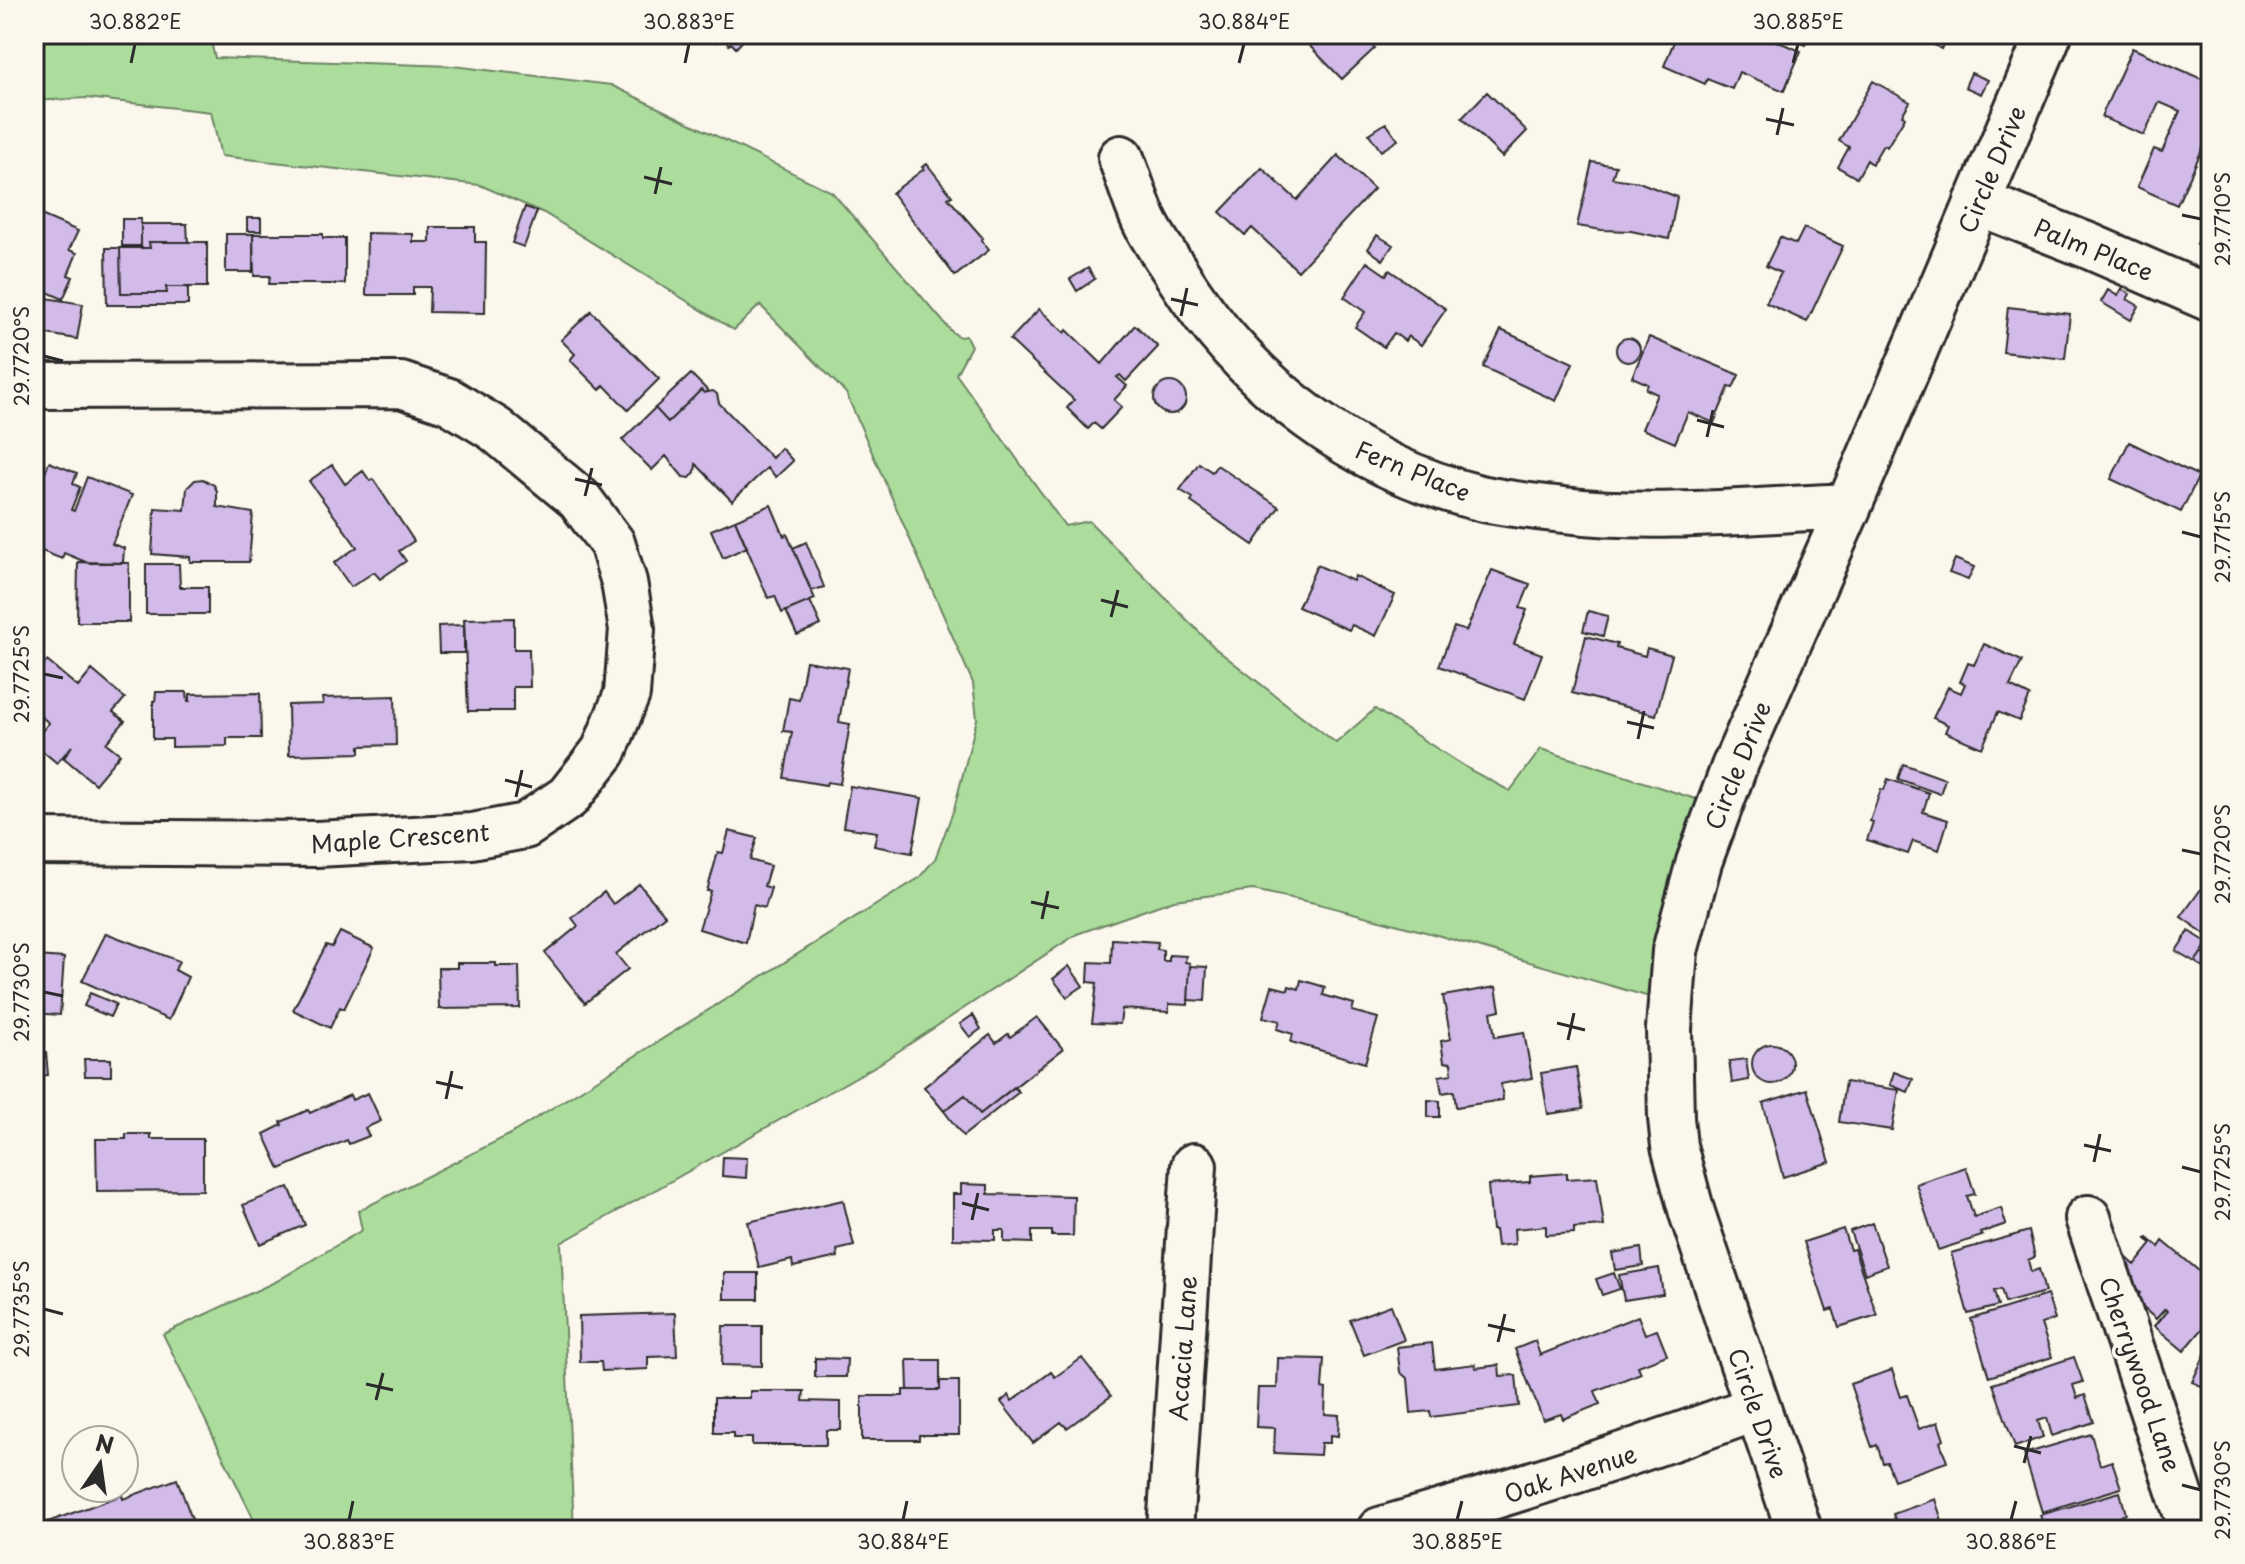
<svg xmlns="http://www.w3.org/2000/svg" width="2245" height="1564" font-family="'Playpen Sans',sans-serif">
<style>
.green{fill:#acdd9d;stroke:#6c8464;stroke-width:2}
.building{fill:#d2bae9;stroke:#2b2b2b;stroke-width:2}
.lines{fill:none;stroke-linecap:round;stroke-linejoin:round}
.minor-casing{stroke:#2b2b2b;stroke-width:50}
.minor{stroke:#fbf7ec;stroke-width:44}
.ticks{fill:none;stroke:#2b2b2b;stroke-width:3}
.labels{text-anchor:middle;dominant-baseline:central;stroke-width:7;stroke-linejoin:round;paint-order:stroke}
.street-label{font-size:24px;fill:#2b2b2b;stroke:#fbf7ec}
.neatline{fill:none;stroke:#2b2b2b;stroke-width:3}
.ticks-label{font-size:20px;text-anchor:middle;fill:#2b2b2b}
</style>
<rect width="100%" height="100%" fill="#fbf7ec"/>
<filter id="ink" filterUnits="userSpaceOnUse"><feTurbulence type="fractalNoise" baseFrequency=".0125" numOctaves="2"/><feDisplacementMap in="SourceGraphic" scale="16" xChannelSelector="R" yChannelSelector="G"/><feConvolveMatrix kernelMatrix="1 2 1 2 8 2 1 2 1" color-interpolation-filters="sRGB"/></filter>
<g filter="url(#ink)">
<!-- green -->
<path class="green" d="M210,38L215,58L453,66L611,85L832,192L952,332L960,337L966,336L971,346L956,374L1065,526L1089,521L1216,649L1336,743L1375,709L1472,771L1510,791L1541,749L1717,806L1670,1003L1437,935L1315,903L1253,890L1174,900L1077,934L879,1064L561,1243L574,1530H259L163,1334L277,1281L362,1230L358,1211L509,1135L919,878L935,859L954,809L977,719L973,683L846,393L760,305L734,330L544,213L480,185L221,156L211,112L87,98L34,101V41Z"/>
<!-- building -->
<path class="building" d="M707,34H749L736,48L731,43L729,45L722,34L715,42Z
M1298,34H1361L1375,48L1342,79Z
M1677,34H1759L1801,51L1784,91L1739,72L1732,89L1707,79L1705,84L1664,66Z
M1778,34H1810L1805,45Z
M1936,37L1945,41L1941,49L1933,44Z
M2132,48L2211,83V130L2177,205L2137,187L2154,149L2162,152L2180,111L2159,102L2144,135L2101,117Z
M1971,73L1988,80L1981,94L1965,87Z
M1873,81L1910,102L1902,115L1905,117L1887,147L1883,145L1872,164L1867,160L1857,178L1838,167L1849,147L1839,141Z
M1487,92L1527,131L1502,157L1462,118Z
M1386,123L1398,140L1381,151L1369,134Z
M1338,155L1374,189L1298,271L1252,228L1245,235L1220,212L1262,168L1297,200Z
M1592,162L1616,166L1612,178L1639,182L1677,197L1669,239L1631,231L1602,230L1577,226Z
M927,164L952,196L948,198L983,238L981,240L989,250L955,276L892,193L924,169L922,167Z
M525,207L537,211L524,247L512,243Z
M2211,209V250L2197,244Z
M34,212L78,231L69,250L77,253L68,275L73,277L63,299L34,286Z
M247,218H261V231H247Z
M122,219H141V246H122Z
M141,224H187L188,242H149L150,248H123V246H141Z
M430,227H475V242H486L485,313L429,312L430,287H413V295H366L367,233L413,234V242H430Z
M1804,228L1843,246L1807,322L1766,303L1781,273L1766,266L1780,237L1796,244Z
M226,234H253V272H226Z
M253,234H323V238H345V284H269L270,276H254Z
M1377,235L1393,245L1383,260L1368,249Z
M149,242H207V287H166L167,293H121L120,248H150Z
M106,248H120L121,293H167L166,287H188V305H107Z
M1367,262L1386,275L1389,270L1446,309L1421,345L1408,336L1405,341L1394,333L1384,347L1355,327L1365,312L1344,297Z
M1088,268L1095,279L1077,291L1070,279Z
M2121,289L2130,294L2127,299L2139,306L2131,320L2101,302L2108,290L2118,296Z
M34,296L83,304L77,339L34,332Z
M2008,307L2070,314L2065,359L2003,352Z
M1039,309L1065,333L1067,330L1102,364L1135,325L1158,347L1126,381L1120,375L1117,377L1127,386L1114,400L1122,407L1101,429L1094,423L1088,429L1067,408L1074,400L1010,340Z
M591,311L659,379L628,410L604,385L600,390L570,360L575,354L561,340Z
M1501,330L1573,363L1556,401L1483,367Z
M1649,337L1739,375L1733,388L1729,387L1714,423L1688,412L1675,443L1642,429L1657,394L1646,389L1648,384L1632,377Z
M1616 350a12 12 0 1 1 24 0a12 12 0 1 1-24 0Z
M691,374L708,391L704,393L701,390L668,422L655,408Z
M1154 398a16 16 0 1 1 32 0a16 16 0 1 1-32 0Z
M701,390L704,393L713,391L717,394L719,403L772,458L781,448L793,461L776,477L767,468L732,501L696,464L695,472L690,478L683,477L666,456L652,470L622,440L655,408L668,422Z
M2129,442L2199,476L2181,512L2111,479Z
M49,462L77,473L73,484L80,487L71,510L74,511L87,477L132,495L112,544L124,548L123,563H88L64,553L62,559L34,548V474L36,469L45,473Z
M1199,463L1212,472L1217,465L1279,507L1253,545L1191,502L1193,498L1180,490Z
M332,465L345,484L363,471L370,481L373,479L414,541L399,551L406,561L380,579L374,572L351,587L334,563L357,547L309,481Z
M203,479L214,485L217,491V507L253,513L249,562H190V557L152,554L155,508L185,510L187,488L195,480Z
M771,505L784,536L787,534L815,599L782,613L775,596L768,598L735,520Z
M735,520L747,547L723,558L711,530Z
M806,542L824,587L811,591L793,548Z
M1955,559L1974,567L1968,580L1949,573Z
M78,562L129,563V622H77Z
M146,564H179L180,587H208V614H146Z
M1317,565L1353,581L1355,576L1395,595L1376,636L1352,625L1349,630L1298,607Z
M1492,570L1530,584L1520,608L1527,610L1514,644L1542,654L1525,699L1439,666L1454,627L1466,631Z
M810,601L821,625L797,635L786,611Z
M1588,611L1608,616L1603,636L1583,631Z
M514,618V649H529L530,687H513V711H468L464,619Z
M464,625V653H439L438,626Z
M1586,636L1617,644L1616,648L1645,656L1647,648L1672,655L1656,715L1572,693Z
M1984,644L2022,661L2010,686L2030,696L2019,721L1998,712L1982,748L1945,732L1948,725L1933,718L1948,687L1961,693L1965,684L1960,682L1968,663L1974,665Z
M47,661L78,687L92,670L125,698L113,712L125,721L106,743L120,754L95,784L64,758L72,746L57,763L34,744V740L49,723L34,711V677Z
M806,661L848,668L839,722L850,724L840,784L827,782L826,785L784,778L792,732L783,731L789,698L799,700Z
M156,692H187L188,701H190V694L260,693L261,738H227V746L172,747V739H153V701H155Z
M395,696L396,745L360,746V753L289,755L288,705L323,704L322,698Z
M1903,764L1945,779L1940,794L1898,779Z
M1888,779L1929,793L1923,812L1948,820L1939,850L1913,841L1908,854L1867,840L1873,822L1870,821L1881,789L1884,790Z
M850,786L922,798L912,853L874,846L877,832L843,827Z
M729,831L757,838L750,860L770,866L764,886L771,888L765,908L754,905L746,943L699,929L711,891H707L718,852L723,853Z
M2211,875V938L2181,917Z
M639,884L665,915L616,954L628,969L585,1003L545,953L578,926L572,918L604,892L613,904Z
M2189,931L2208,943L2195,962L2176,951Z
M340,932L374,948L344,1009L340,1007L330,1028L293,1010L326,945L332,947Z
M106,933L179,961L175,970L188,977L169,1020L82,981Z
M1112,939L1158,942L1157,949L1163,950V961H1169V955L1186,956L1185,962L1190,963L1188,1005L1169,1004V1012L1122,1009L1120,1024L1092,1023L1097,983L1088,982L1089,962L1111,963Z
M2202,952L2211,958L2207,970L2195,962Z
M36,956L64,958L60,1015L34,1013Z
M457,963H496V966H519L520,1008L439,1009L438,968H457Z
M1069,966L1083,986L1067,997L1053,979Z
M1190,966L1207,967L1205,1001L1188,1000Z
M1301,980L1325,987L1323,995L1354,1004L1352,1011L1378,1018L1365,1063L1291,1042L1293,1034L1277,1029L1280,1021L1263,1017L1272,986L1288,990L1289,986L1299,989Z
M1496,987L1500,1010L1491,1012L1495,1037L1524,1032L1532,1078L1501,1084L1503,1100L1456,1107L1454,1091L1442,1093L1439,1076L1452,1074L1451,1063L1444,1062L1441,1041L1451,1039L1443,996Z
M90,993L116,1004L110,1017L84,1006Z
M973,1015L981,1029L970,1037L960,1024Z
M1037,1017L1063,1049L980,1114L965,1095L944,1111L924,1087L990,1035L996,1043L1008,1034L1010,1037Z
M1752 1064a20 20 0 1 1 40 0a20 20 0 1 1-40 0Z
M46,1052L48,1075L34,1076V1053Z
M84,1059H111V1076H85Z
M1746,1059L1749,1080L1732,1083L1729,1061Z
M1576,1067L1583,1109L1548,1114L1541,1073Z
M1894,1072L1913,1079L1908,1092L1890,1085Z
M1845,1082L1899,1090L1892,1130L1839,1122Z
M1014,1087L1019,1092L963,1136L944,1111L965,1095L980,1114Z
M1807,1089L1830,1162L1783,1177L1763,1103Z
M368,1093L381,1121L365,1128L369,1136L349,1144L347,1140L280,1169L264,1134L282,1125L281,1122L308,1110L310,1113L350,1095L352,1100Z
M1428,1100L1440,1101V1117H1428Z
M126,1134H151V1139H203V1190L97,1191L96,1139H126Z
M723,1157L747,1158L746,1178L722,1176Z
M1966,1167L1975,1194L1967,1196L1974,1217L2001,1208L2006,1224L1980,1233L1982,1236L1938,1250L1916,1184Z
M1567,1173V1179L1597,1177L1604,1226L1574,1228V1233L1546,1235V1226L1514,1229L1515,1244L1497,1246L1495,1230H1492L1488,1185L1530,1182V1176Z
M961,1184L988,1185V1194L1074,1196L1073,1236H1052V1231H1032V1243L1004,1242V1230H995V1240L953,1239V1194H961Z
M289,1187L305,1225L260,1244L243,1205Z
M843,1200L854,1246L837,1250L838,1257L793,1267L792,1260L759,1268L748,1222Z
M1872,1223L1887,1266L1865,1274L1850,1231Z
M1843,1229L1850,1250L1854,1249L1877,1315L1839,1327L1833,1309L1827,1311L1804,1242Z
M2029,1231L2035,1257L2028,1260L2031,1272L2039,1269L2045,1292L2005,1303L2001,1289L1994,1291L1998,1306L1968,1314L1951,1253Z
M2148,1238L2159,1247L2163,1241L2211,1281V1319L2184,1351L2154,1326L2167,1311L2165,1309L2156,1319L2134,1300L2140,1293L2124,1279L2131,1271L2122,1264L2127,1258L2135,1265L2152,1244L2146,1239Z
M1641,1248L1643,1266L1615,1270L1612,1253Z
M1659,1268L1663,1294L1624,1300L1619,1275Z
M724,1273H758V1299H724Z
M1614,1273L1620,1289L1602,1295L1596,1279Z
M2047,1295L2055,1319L2041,1324L2052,1357L1989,1377L1971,1319Z
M1391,1305L1404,1340L1364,1355L1350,1320Z
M675,1313L677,1356L648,1357V1369L602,1371L601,1362H580L579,1316Z
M1638,1316L1645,1334L1657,1330L1667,1355L1638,1366L1641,1373L1595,1391L1600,1404L1563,1419L1561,1414L1543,1420L1515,1349L1535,1341L1540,1355Z
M723,1326H762V1366L722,1365Z
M1432,1343L1435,1369L1475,1364L1476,1368L1499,1365L1500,1376L1516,1375L1519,1406L1431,1417L1430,1411L1411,1413L1408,1379L1400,1372L1397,1347Z
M2206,1352L2211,1355V1396L2202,1392L2204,1387L2192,1382Z
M2074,1357L2083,1382L2073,1385L2077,1398L2085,1395L2094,1422L2052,1436L2047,1418L2038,1421L2043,1437L2015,1447L1993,1384Z
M815,1358L847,1359L846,1377H815Z
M1082,1358L1111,1396L1067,1428L1061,1422L1033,1443L1001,1402L1009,1395L1012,1401L1051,1372L1055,1377Z
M1278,1358L1324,1359L1322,1388L1326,1389L1325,1414L1339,1415L1338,1436L1330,1435V1443H1321L1320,1455L1274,1453L1275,1428L1256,1427L1258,1388H1277Z
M907,1360H940V1390H908Z
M1892,1370L1901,1397L1907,1395L1919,1429L1938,1422L1944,1440L1940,1442L1947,1462L1894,1480L1887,1462L1883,1463L1877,1445L1872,1447L1850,1384Z
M940,1381H959V1435H919V1440H862V1396H903V1390H940Z
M750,1391H804L803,1401L841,1402V1430H826V1445H752V1438H733V1433H714V1398H750Z
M2091,1434L2100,1465L2112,1461L2121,1488L2042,1512L2024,1454Z
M177,1479L196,1530H34V1527L122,1495L123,1499Z
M2120,1492L2126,1514L2121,1516L2125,1530H2045L2040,1515Z
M1935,1499L1945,1530H1899L1893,1514Z"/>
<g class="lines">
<defs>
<path id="minor" d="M1121,158C1129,179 1135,200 1144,220C1153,240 1168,259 1179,277C1248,386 1354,467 1480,498C1507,504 1536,507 1564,510C1654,521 1758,510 1849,506
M1977,202L2089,246L2211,299
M34,386L401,385L449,401L495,429L579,499L612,543L624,582L632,629L627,694L604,751L568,797L525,826L472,836L316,844L34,842
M2088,1218L2192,1530
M1170,1530L1194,1166
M1380,1530C1507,1494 1633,1453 1757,1408
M1799,1530L1692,1213L1674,1146L1671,1118L1669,1029L1675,951L1699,862L1734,767L1849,506L2049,34"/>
</defs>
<!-- minor casing -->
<use href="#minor" class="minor-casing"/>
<!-- minor -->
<use href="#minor" class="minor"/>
</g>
</g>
<!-- ticks -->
<path class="ticks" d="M131,63L135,44M685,63L689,44M1239,63L1244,44M1793,63L1798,44M1766,119L1794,125M1777,135L1783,108M644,177L672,184M655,194L661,167M2182,215L2201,219M1171,299L1198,305M1181,316L1187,288M44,356L63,361M1697,420L1724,427M1707,437L1713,410M575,479L602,485M585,496L592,468M2182,532L2201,537M1101,600L1128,607M1111,617L1118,590M44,674L63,678M1627,722L1654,728M1638,739L1644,711M505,780L532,787M516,797L522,770M2182,850L2201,854M1031,902L1059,908M1042,919L1048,891M44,992L63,996M1557,1023L1585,1030M1568,1040L1574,1013M436,1082L463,1088M446,1099L452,1071M2084,1145L2111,1151M2094,1162L2100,1134M2182,1167L2201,1172M962,1203L989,1210M972,1220L978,1193M44,1309L63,1314M1488,1325L1515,1331M1498,1342L1505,1314M366,1384L393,1390M376,1400L383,1373M2014,1446L2041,1453M2024,1463L2031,1436M2182,1485L2201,1490M349,1520L353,1501M903,1520L907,1501M1457,1520L1462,1501M2011,1520L2016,1501"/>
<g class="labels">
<!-- street labels -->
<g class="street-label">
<text transform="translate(1991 169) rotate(-67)">Circle Drive</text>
<text transform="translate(2094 249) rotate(22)">Palm Place</text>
<text transform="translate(1413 470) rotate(22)">Fern Place</text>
<text transform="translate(1737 765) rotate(-68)">Circle Drive</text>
<text transform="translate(400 837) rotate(-4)">Maple Crescent</text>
<text transform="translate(1182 1348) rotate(-86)">Acacia Lane</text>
<text transform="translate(2141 1374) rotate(71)">Cherrywood Lane</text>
<text transform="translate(1759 1413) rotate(71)">Circle Drive</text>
<text transform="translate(1570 1473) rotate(-18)">Oak Avenue</text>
</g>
</g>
<!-- margin -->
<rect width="2245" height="1564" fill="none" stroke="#fbf7ec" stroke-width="88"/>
<!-- north arrow -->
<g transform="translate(100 1464) rotate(13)"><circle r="38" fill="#fbf7ec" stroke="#a8a59f" stroke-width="2"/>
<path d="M0-6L14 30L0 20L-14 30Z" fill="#2b2b2b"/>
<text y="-12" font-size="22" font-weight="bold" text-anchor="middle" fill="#2b2b2b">N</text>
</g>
<rect x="44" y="44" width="2157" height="1476" class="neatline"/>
<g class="ticks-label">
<text x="135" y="29">30.882°E</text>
<text x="689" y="29">30.883°E</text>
<text x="1244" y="29">30.884°E</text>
<text x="1798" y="29">30.885°E</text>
<text transform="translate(2223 219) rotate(-90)" y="7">29.7710°S</text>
<text transform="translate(22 356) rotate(-90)" y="7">29.7720°S</text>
<text transform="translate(2223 537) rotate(-90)" y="7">29.7715°S</text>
<text transform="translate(22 674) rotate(-90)" y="7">29.7725°S</text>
<text transform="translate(2223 854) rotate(-90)" y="7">29.7720°S</text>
<text transform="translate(22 992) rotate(-90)" y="7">29.7730°S</text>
<text transform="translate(2223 1172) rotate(-90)" y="7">29.7725°S</text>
<text transform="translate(22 1309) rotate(-90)" y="7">29.7735°S</text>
<text transform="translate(2223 1490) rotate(-90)" y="7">29.7730°S</text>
<text x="349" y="1549">30.883°E</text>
<text x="903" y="1549">30.884°E</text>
<text x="1457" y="1549">30.885°E</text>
<text x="2011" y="1549">30.886°E</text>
</g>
</svg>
